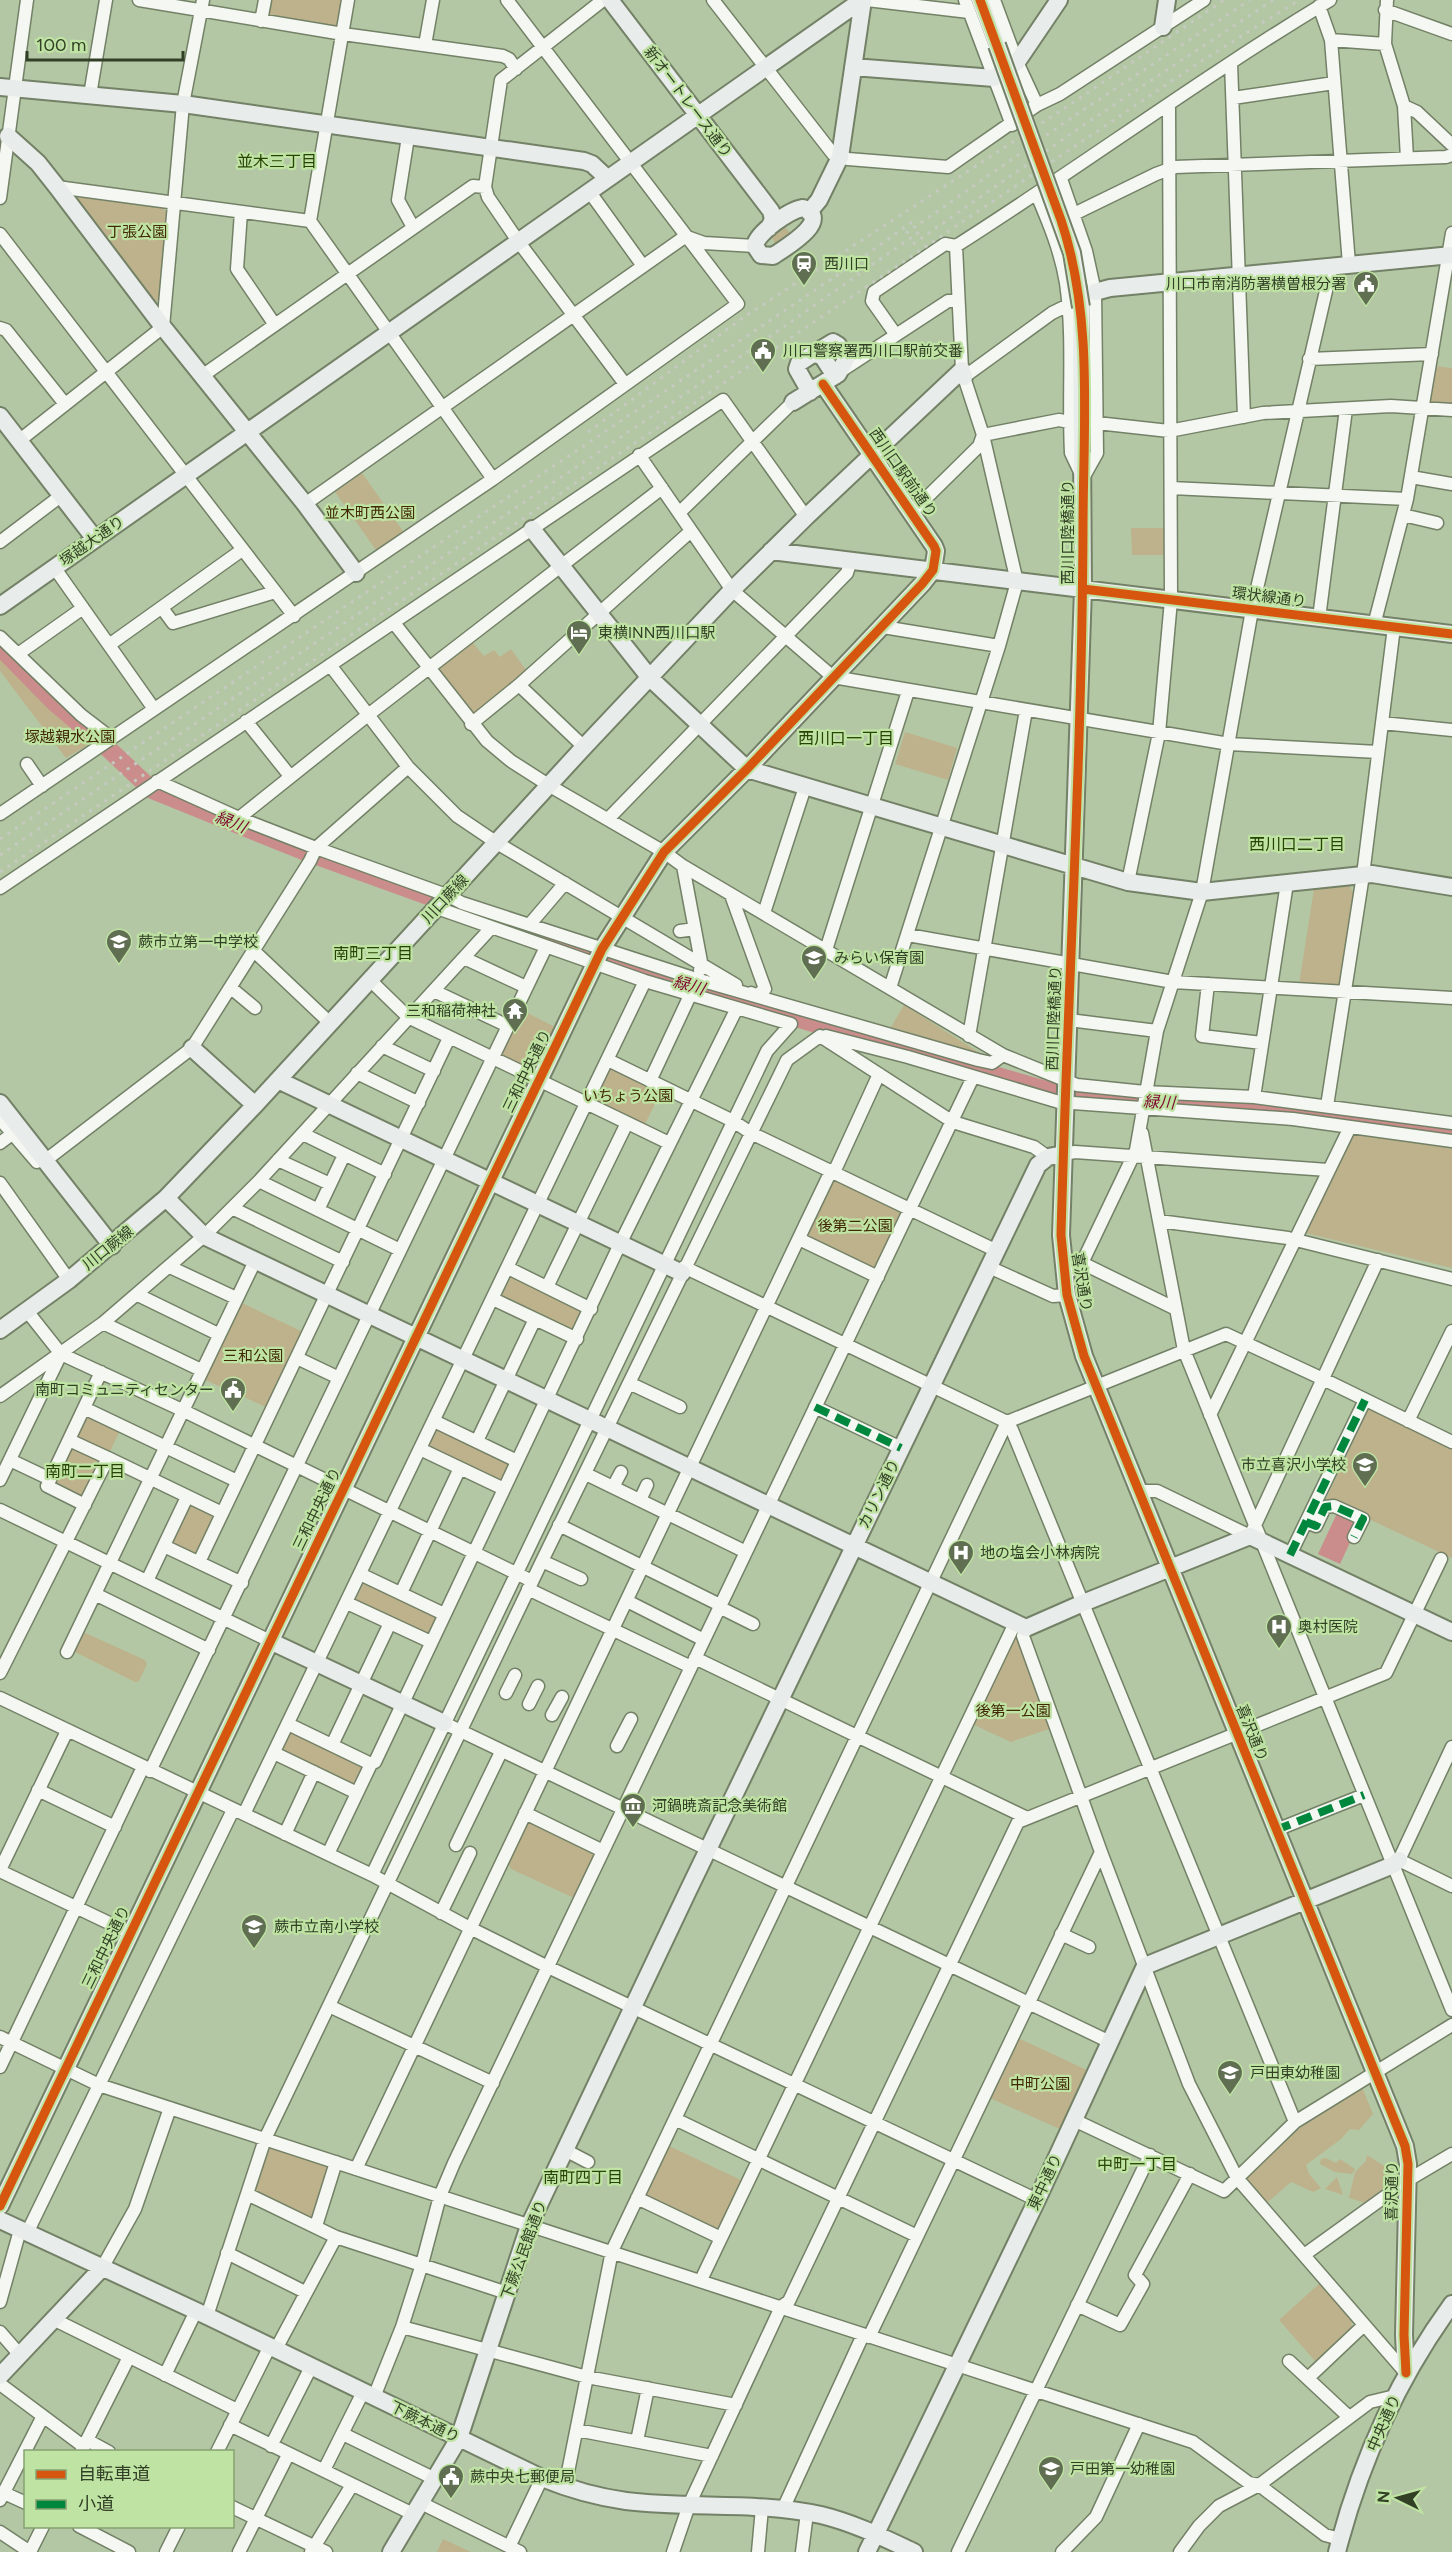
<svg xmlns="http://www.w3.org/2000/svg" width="1452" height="2552" font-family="Figtree,'Noto Sans JP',sans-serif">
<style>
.green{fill:#bdb28b}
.water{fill:#ca8d8c}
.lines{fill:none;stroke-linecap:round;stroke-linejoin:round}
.river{stroke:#ca8d8c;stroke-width:18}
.street-casing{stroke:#738166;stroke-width:15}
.secondary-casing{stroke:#738166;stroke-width:20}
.street{stroke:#f4f7f2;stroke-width:12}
.secondary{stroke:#e8ecea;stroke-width:16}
.rail{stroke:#c4cabf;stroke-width:3;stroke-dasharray:3 6;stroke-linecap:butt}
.secondary-bridge-casing{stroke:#738166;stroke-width:20;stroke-linecap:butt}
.secondary-bridge{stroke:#e8ecea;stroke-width:16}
.quiet{stroke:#00873e;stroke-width:8;stroke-dasharray:15 8;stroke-linecap:butt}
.cycleway-casing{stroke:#bfe3a3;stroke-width:13}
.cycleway{stroke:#d6560f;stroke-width:9}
.labels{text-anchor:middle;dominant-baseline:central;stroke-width:4.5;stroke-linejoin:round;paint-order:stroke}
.street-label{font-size:15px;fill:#324026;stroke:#bfe3a3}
.park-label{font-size:15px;fill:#412906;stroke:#bfe3a3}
.poi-label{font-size:15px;fill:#324026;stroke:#bfe3a3;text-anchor:start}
.neighbourhood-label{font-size:16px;fill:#284404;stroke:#bfe3a3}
.water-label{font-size:16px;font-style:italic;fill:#7f072f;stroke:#bfe3a3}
</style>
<rect width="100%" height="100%" fill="#b4c7a5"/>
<!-- green -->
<path class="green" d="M269,0H342L338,23L333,27L272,18L267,12Z
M81,195L161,206L168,213L161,300L152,302L76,201Z
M783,225L792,235L776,246L771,235Z
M1434,366L1452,368V405L1432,403L1428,396Z
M362,473L405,534L378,553L335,492Z
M1131,528H1165V555H1132Z
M472,642L484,656L494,650L500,657L511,649L526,670L478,715H470L439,674L441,667Z
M0,647L54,702L98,739L66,758L0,671Z
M905,732L957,748L948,780L895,764Z
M1349,886L1354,893L1340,983L1335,987L1299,984L1314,889Z
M904,1005L983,1055L891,1027Z
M520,1009L555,1027L533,1072L500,1057Z
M611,1065L662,1090L644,1126L593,1101Z
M1352,1133L1452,1147V1268L1305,1233Z
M836,1179L903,1210L876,1271L806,1238L833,1181Z
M515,1276L581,1308L583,1313L575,1331H568L504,1300L502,1295L511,1277Z
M240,1302L303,1332L266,1407L203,1379Z
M84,1408L122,1426L85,1505L47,1486Z
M1369,1408L1452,1448V1558L1326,1499Z
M437,1428L510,1464L502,1481H498L430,1448L429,1445Z
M187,1502L214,1516L196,1554L192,1555L169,1545Z
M365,1581L437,1617L429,1634L425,1635L358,1603L356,1599Z
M81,1631L145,1660L147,1664L139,1681L135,1682L75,1652L73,1649Z
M1014,1639H1018L1050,1725L1049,1729L1011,1742L974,1725V1722Z
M291,1730L364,1767L355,1786L281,1750Z
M532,1820L594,1851L596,1854L577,1895L572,1897L511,1869L508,1862L527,1821Z
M1018,2038L1089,2071L1062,2130L990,2098Z
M1362,2087L1373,2114L1359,2130L1350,2129L1341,2139L1306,2165L1309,2174L1321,2188L1313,2192L1291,2182L1268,2202L1263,2201L1245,2179L1297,2130Z
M667,2145L743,2181L719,2229L713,2230L646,2198L644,2192Z
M265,2148H272L329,2165L332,2168L314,2218L312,2219L253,2191Z
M1367,2155L1386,2167L1396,2170L1395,2180L1368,2204L1349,2198L1355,2172L1366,2161Z
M1326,2158L1336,2163L1340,2159L1355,2169L1352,2174L1335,2172L1320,2164L1321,2159Z
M1337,2177L1343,2195L1325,2189Z
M1320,2283L1352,2321L1351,2329L1316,2362L1279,2320Z
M443,2539L471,2552H437Z"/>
<!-- water -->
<path class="water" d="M1338,1511L1360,1521L1340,1564L1318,1554Z"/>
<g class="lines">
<!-- river -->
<path class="river" d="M0,647L54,702L98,739L152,790L303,851L612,962L809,1022L1053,1092L1081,1097L1266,1108L1452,1131"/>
<defs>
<path id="street" d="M139,0L343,34L503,56L509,59L516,69
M348,0L310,221L493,479
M603,0L501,80L485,187L488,197L518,241L625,384
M713,0L833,154L848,159L948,167L1037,105L1060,94L1204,0
M867,0L969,12
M965,0L1012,125
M994,0L1017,62L1037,105
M1387,0L1385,44L1404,106L1407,158
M1319,6L1331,40L1349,264
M1385,10L1452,34
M261,21L265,0
M1331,40L1385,44
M425,45L433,0
M1231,63L1244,417
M90,95L106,0
M1233,98L1334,83
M1404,106L1417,112L1452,145
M408,137L398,200L413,227
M1061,179L1086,251L1095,292L1097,453L1083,478
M57,187L310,221
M589,191L643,266
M1037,195C1049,223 1061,252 1066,283C1074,338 1068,397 1071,453L1081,474
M0,198L27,0
M241,212L237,269L275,325
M1074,214L1156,174L1175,167L1446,157L1452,155
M0,234L294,616
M687,237L704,243L755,246
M0,328L6,330L65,404
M896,335L872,301L874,292L945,244L956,246
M1309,359L1432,354
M962,370L956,246C1082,166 1202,77 1330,0
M841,371L948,301H958
M202,376L473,186L485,187
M1097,423L1169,431L1263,413L1391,406L1452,410
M20,440L163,327L183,104L203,0
M639,455L732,590L833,677L1229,744L1378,752
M1411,477L1452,484
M1171,488L1407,499
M305,504L686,236
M912,512L979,446L983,435L1059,420L1069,422
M679,513L793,402
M1403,515L1437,523
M0,542L62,495
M54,567L154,709
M162,608L173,623L275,592
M1319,618L1346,409
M394,623L487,741L511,761L550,786L664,852L683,866L1003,1055L1077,1085L1145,1092L1254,1097L1452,1123
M1374,625L1407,499L1452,233
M883,627L999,646
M0,637L81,715L111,738
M109,645L242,550
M18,654L83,608
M330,665L408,767L457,816L497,843L736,985
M519,685L584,747
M246,721L290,776
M1382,723L1452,730
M471,724L519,685L691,531
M27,764L42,786
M157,781L239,818L316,848L449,896L462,903L696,979L978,1060L992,1063L1003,1055
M0,814L493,479L738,304L507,0
M239,818L368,715L662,488
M608,819L847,573L851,560
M683,866L702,967L700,970
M1128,882L1159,733L1171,600L1169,106
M0,888L723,400L806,517
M731,895L765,989L756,996L751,993
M764,913L805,787
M530,924L565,883
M680,931L695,929
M908,935L1173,982L1452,998
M826,950L908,691
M254,951L330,1023
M464,958L526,987
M370,980L408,1017L669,1143
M1208,984L1202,1036L1262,1043
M231,988L255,1008
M890,988L999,646L1017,582L983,435L964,377L1052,313L1095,292
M434,991L508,1026
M1069,1020L1157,1031
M826,1036L908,1057L1059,1102L1293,1119L1452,1141
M969,1036L1026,710
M382,1046L434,1071
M608,1060L733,1121L751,1133L997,1251
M357,1073L419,1103
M650,1081L693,989
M1254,1097L1287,883
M1327,1106L1363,875L1394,627
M0,1119L37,1162
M1142,1133L1184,1350L1452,2010
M303,1134L385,1174
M0,1143L12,1134
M1064,1154L1075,1152L1328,1170
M46,1160L192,1048L310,861L316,848L408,767
M278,1160L330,1184
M259,1181L400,1250
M0,1183L69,1280
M232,1208L343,1262
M318,1210L344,1155
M1159,1221L1288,1238L1452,1279
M799,1239L878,1277
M1082,1263L1174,1308
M170,1267L236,1298
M684,1267L1007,1422L1012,1430L1295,2122
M989,1267L1053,1296L1067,1295
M508,1268L591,1309
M1064,1275L1082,1263L1136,1150L1157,1031L1202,892L1252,610L1332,265
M547,1287L627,1123
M138,1295L218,1334
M493,1299L577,1339
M27,1311L61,1354L182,1410L532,1581
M103,1323L201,1370
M297,1358L339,1378
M629,1383L680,1407
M0,1396L103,1323L204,1236L259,1181L491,928
M815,1407L901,1448
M84,1408L237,1481
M1210,1415L1350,1127
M434,1421L517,1461
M1408,1421L1452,1331
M69,1440L108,1458
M477,1441L535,1319
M420,1449L504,1489
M10,1460L50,1479
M586,1474L746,1552
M0,1480L60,1356
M613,1487L621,1472
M1139,1491H1157L1250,1536L1378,1260
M640,1500L647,1485
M85,1505L47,1486L101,1372
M0,1510L270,1641
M1306,1522L1316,1526L1325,1507L1334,1506L1363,1519L1354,1537
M559,1525L720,1605
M164,1546L242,1583
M1290,1555L1365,1400
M542,1561L581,1579
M199,1562L449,1038
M360,1574L444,1614
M147,1581L187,1497
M528,1589L691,1667
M401,1593L460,1468
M95,1594L209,1650
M627,1601L704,1640
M347,1603L431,1642
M719,1607L753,1624
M1026,1628L1023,1636L1101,1852L1189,2084L1237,2178L1406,2373
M67,1652L255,1261
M695,1658L1027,1818
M0,1673L108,1458L222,1513
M506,1693L515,1675
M0,1698L372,1875L470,1928L548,1967L1037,2200
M529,1704L538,1686
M552,1715L562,1697
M444,1723L1110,2042
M288,1724L371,1764
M332,1745L390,1623
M617,1746L631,1719
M1452,1747L1399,1860L1452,1886
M274,1753L357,1793
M150,1771L546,947
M38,1790L115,1827
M525,1813L603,1851
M244,1814L645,981
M1276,1830L1364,1795
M285,1834L314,1772
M456,1845L501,1752
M328,1854L371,1764L375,1762L620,1244L737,1008
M0,1870L67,1731
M0,1871L130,1933
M372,1875L767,1051L791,1024L645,981L437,908
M441,1913L470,1853
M1061,1934L1089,1947
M329,2006L493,2083
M0,2037L99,2085L1193,2442L1249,2483L1259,2485L1325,2535L1340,2539
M0,2067L143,1767
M675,2119L917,2236
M1074,2120L1224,2191L1295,2122L1452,2025
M565,2150L588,2162
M356,2169L807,1221L831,1171L836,1168L879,1074
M247,2194L336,2237L507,2293
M637,2198L721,2238
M316,2226L336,2162
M27,2233L233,1810
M227,2253L305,2292
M1304,2255L1408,2180L1452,2154
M102,2268L135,2209L170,2108
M701,2280L1015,1623
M0,2302L20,2230
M1077,2305L1120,2325L1143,2284L1135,2275L1190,2174
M207,2316L265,2139L542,1561L787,1060L820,1036L953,1122L1034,1147L1048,1157
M55,2320L237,2410
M402,2327L587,2377L736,2405
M0,2332L20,2355
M869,2337L1101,1852
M276,2349L336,2237
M1289,2361L1349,2417
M165,2375L196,2311
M1308,2378L1363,2326
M0,2384L83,2446
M374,2397L402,2327L422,2264L440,2196L454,2163L973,1077
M230,2425L413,2514
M577,2430L712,2456
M343,2434L433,2478
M87,2440L109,2452
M637,2441L648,2388
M271,2446L311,2367
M81,2452L129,2357
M217,2452L270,2346
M324,2470L363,2392
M565,2487L612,2251L1007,1422L1226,1334L1323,1379L1452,1442
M4,2493L26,2503
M0,2500L43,2416
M419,2502L520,2552
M232,2507L326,2552
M783,2509L863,2335
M79,2526L129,2552
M0,2532L30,2552
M509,2547L542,2478
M30,2552L43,2526
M166,2552L179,2526
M239,2552L288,2455
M311,2552L352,2485
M673,2552L689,2505L781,2307L789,2301L1018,1822L1386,1673L1441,1559
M758,2552L762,2508
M802,2552L807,2513
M958,2552L1150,2155
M1062,2552L1096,2517L1139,2424
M1180,2552L1199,2526L1219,2506L1259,2485L1370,2402L1395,2396"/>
<path id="secondary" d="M610,0L771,211L773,219L769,228
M980,0L997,45
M1163,27L1167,0
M853,67L994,78L1017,62L1059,0
M0,87L183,104L584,161L592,164L607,178
M8,136L38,163L57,187L163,327L305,504L356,573
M803,208C834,220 783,249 773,256L761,255L755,246C756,233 790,210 803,208Z
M809,212L819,200L840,157L863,0
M1095,292L1110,288L1452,255
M1081,307L1083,589L1061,1235L1067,1295L1084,1356L1405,2146L1408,2164L1404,2335L1406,2373
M810,392L797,369L799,363L813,354L822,356L835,376
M793,402L838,374L846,359L838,345L833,342L813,354
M0,416L95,539
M532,529L650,678L747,769L1128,882L1202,892L1372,874L1452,887
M771,551L1452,634
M0,606L862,0
M192,1048L255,1105
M278,1080L682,1273
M0,1103L112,1246
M166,1198L204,1236L1026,1628L1083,1603L1250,1536L1452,1632
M0,1330L69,1280L166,1198L255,1105L584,747L732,590L806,517L962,370L964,377
M270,1641L444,1723
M0,2206L602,949L664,852L747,769L922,584L933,570L936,551L934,546L823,384
M0,2220L207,2316L542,2478C569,2489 597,2497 626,2501C690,2509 757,2501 821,2515C854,2523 884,2538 914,2552
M0,2376L102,2268
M391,2552L459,2438L529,2226L687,1893L1038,1165L1048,1157L1064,1154
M867,2552L1037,2200L1145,1966L1393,1865L1399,1860
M1337,2552C1360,2463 1398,2378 1452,2304"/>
</defs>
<!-- street casing -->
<use href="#street" class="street-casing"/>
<!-- secondary casing -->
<use href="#secondary" class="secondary-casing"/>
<!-- street -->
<use href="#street" class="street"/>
<!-- secondary -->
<use href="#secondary" class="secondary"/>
<!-- rail -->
<path class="rail" d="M906,233L1077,114L1250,0
M913,244L1085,124L1273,0
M588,432L744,317L1071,104L1224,0
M0,839L839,274L912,222
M0,855L762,342L919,232
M0,872L971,216L1200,62L1299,0"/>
<defs>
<path id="secondary-bridge" d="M997,45L1072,253L1081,307"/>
</defs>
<!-- secondary-bridge casing -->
<use href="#secondary-bridge" class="secondary-bridge-casing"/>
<!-- secondary-bridge -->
<use href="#secondary-bridge" class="secondary-bridge"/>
<!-- quiet -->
<path class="quiet" d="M815,1407L901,1448
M1306,1522L1316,1526L1325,1507L1334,1506L1363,1519L1354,1537
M1290,1555L1365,1400
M1276,1830L1364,1795"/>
<defs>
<path id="cycleway" d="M980,0L1061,220C1094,318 1083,427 1083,529C1082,765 1067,1000 1061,1235L1067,1295L1084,1356L1405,2146L1408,2164L1404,2335L1406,2373
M1083,589L1452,634
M0,2206L602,949L664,852L747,769L922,584L933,570L936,551L934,546L823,384"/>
</defs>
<!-- cycleway casing -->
<use href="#cycleway" class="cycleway-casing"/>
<!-- cycleway -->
<use href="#cycleway" class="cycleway"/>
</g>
<!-- icons -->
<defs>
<symbol id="station-pin" viewBox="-11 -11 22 30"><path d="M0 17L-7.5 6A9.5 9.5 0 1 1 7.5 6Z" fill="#606f52" stroke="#bfe3a3"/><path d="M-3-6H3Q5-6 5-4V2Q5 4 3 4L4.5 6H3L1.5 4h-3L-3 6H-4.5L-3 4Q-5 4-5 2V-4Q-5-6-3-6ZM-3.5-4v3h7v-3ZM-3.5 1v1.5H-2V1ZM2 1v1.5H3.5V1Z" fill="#fff"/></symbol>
<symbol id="civic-pin" viewBox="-11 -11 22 30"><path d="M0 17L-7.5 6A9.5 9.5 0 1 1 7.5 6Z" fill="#606f52" stroke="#bfe3a3"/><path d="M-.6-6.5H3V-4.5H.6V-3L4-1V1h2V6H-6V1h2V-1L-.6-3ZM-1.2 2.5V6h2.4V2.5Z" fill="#fff"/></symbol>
<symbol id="hotel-pin" viewBox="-11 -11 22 30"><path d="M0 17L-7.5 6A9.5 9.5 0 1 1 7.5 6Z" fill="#606f52" stroke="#bfe3a3"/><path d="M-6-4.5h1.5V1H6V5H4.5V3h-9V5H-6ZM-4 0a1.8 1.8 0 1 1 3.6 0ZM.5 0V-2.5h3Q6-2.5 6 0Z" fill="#fff"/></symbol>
<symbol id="school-pin" viewBox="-11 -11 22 30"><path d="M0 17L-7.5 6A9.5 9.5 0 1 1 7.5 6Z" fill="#606f52" stroke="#bfe3a3"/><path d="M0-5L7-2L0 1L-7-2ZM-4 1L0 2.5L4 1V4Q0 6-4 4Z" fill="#fff"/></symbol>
<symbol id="temple-pin" viewBox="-11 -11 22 30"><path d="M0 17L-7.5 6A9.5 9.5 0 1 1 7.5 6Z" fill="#606f52" stroke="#bfe3a3"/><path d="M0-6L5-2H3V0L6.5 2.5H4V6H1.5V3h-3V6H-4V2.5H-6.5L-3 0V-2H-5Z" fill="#fff"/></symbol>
<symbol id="hospital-pin" viewBox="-11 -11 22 30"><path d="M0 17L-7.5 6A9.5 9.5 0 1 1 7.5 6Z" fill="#606f52" stroke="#bfe3a3"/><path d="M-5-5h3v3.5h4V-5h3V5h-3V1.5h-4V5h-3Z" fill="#fff"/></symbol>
<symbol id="museum-pin" viewBox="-11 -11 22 30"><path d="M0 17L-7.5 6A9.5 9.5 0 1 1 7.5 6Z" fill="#606f52" stroke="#bfe3a3"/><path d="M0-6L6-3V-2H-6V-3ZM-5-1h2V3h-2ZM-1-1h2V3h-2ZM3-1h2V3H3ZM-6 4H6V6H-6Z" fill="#fff"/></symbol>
</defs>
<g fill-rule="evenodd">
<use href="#station-pin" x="789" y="249" width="30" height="40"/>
<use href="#civic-pin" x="1351" y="269" width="30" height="40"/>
<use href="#civic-pin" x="748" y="336" width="30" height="40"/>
<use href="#hotel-pin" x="564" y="618" width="30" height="40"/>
<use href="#school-pin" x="104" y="927" width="30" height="40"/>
<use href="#school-pin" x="799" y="943" width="30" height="40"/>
<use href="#temple-pin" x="500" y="996" width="30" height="40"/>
<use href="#civic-pin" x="218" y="1375" width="30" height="40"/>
<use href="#school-pin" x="1350" y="1450" width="30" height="40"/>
<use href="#hospital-pin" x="946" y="1538" width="30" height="40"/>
<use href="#hospital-pin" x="1264" y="1612" width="30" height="40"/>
<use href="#museum-pin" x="618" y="1791" width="30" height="40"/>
<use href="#school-pin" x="239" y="1912" width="30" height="40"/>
<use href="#school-pin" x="1215" y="2058" width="30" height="40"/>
<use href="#school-pin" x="1036" y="2454" width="30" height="40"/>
<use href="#civic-pin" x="436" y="2462" width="30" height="40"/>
</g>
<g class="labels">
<!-- street labels -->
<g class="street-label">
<text transform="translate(688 102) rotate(53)">新オートレース通り</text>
<text transform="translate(903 473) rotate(55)">西川口駅前通り</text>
<text transform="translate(1068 532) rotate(-90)">西川口陸橋通り</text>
<text transform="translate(92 541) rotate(-35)">塚越大通り</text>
<text transform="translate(1269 597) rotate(7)">環状線通り</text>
<text transform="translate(445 899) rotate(-47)">川口蕨線</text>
<text transform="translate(1054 1018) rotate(-88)">西川口陸橋通り</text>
<text transform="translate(527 1071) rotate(-64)">三和中央通り</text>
<text transform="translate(108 1248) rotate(-39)">川口蕨線</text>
<text transform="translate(1082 1282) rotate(81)">喜沢通り</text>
<text transform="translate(879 1494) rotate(-64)">カリン通り</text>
<text transform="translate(317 1509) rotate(-64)">三和中央通り</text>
<text transform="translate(1252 1733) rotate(68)">喜沢通り</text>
<text transform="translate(106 1947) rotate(-64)">三和中央通り</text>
<text transform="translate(1045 2182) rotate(-65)">東中通り</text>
<text transform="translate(1392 2191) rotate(-89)">喜沢通り</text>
<text transform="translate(524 2250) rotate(-70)">下蕨公民館通り</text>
<text transform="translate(425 2422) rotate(26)">下蕨本通り</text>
<text transform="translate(1384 2423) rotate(-66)">中央通り</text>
</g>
<!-- park labels -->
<g class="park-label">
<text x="137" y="232">丁張公園</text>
<text x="370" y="513">並木町西公園</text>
<text x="70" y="737">塚越親水公園</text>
<text x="628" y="1096">いちょう公園</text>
<text x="855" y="1226">後第二公園</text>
<text x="253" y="1356">三和公園</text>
<text x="1013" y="1711">後第一公園</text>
<text x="1040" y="2084">中町公園</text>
</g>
<!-- poi labels -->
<g class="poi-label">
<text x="824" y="264">西川口</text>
<text x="1346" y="284" text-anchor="end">川口市南消防署横曽根分署</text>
<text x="783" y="351">川口警察署西川口駅前交番</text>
<text x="598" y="633">東横INN西川口駅</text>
<text x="138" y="942">蕨市立第一中学校</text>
<text x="834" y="958">みらい保育園</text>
<text x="496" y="1011" text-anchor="end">三和稲荷神社</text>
<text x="214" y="1390" text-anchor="end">南町コミュニティセンター</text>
<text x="1346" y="1465" text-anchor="end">市立喜沢小学校</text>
<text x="980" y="1553">地の塩会小林病院</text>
<text x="1298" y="1627">奥村医院</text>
<text x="652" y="1806">河鍋暁斎記念美術館</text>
<text x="274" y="1927">蕨市立南小学校</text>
<text x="1250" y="2073">戸田東幼稚園</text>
<text x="1070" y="2469">戸田第一幼稚園</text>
<text x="470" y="2477">蕨中央七郵便局</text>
</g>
<!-- neighbourhood labels -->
<g class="neighbourhood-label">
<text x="277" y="161">並木三丁目</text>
<text x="846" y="738">西川口一丁目</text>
<text x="1297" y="844">西川口二丁目</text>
<text x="373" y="953">南町三丁目</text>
<text x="85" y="1471">南町二丁目</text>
<text x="1137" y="2164">中町一丁目</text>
<text x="583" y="2177">南町四丁目</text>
</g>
<!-- water labels -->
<g class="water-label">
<text transform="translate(231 822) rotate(22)">緑川</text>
<text transform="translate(689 985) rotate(16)">緑川</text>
<text transform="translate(1159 1102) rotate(3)">緑川</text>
</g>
</g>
<!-- legend -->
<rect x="24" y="2450" width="210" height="78" fill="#bfe3a3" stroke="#87a271" stroke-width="1.5"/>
<rect x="36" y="2470" width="30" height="9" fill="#d6560f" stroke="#87a271" stroke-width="1.5"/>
<text x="78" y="2480" font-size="18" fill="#324026">自転車道</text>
<rect x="36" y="2500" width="30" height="9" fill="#00873e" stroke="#87a271" stroke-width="1.5"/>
<text x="78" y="2510" font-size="18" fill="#324026">小道</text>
<!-- north arrow -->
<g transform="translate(1398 2498) rotate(275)" stroke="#bfe3a3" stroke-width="4.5" paint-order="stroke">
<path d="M0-4.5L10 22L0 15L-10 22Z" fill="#324026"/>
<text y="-9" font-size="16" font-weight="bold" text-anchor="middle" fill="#324026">N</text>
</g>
<!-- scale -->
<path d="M27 51v9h156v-9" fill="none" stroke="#324026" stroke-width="3"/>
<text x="36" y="51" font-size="18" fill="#324026" stroke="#bfe3a3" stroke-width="4.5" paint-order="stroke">100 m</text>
</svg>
